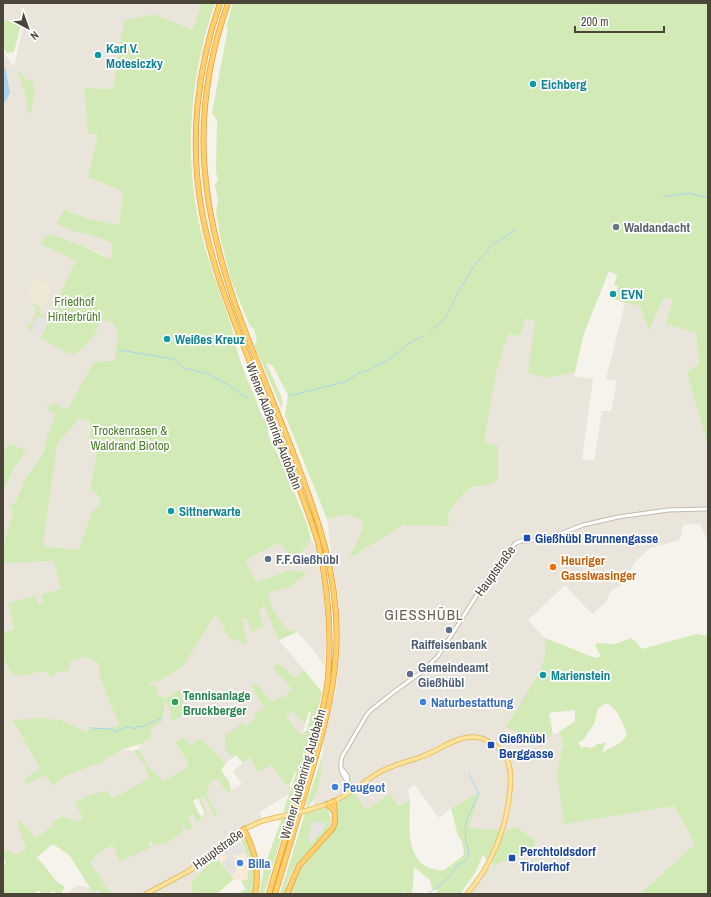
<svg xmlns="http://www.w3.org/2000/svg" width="711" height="897" font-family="'Archivo Narrow',sans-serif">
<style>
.residential{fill:#eae5da;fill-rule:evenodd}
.commercial{fill:#f7ead8}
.education{fill:#efe8d6}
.green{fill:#d2eab5;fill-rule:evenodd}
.parking{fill:#e5e3e0}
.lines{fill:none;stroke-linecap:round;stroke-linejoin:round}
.stream{stroke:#a9d4f2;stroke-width:1}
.river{stroke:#a9d4f2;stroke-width:5.5}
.minor-casing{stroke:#c2bbae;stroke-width:5}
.major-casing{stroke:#e6c16a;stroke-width:5.5}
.highway-casing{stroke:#e0a43c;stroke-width:6}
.minor{stroke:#fff;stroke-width:3}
.major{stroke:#ffe39c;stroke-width:3.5}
.highway{stroke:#ffcf6e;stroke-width:4.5}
.major-bridge-casing{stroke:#e6c16a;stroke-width:5.5;stroke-linecap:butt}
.major-bridge{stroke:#ffe39c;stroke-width:3.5}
.culture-dot{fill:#0f9aa8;stroke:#fff;stroke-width:1.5}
.worship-dot{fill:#6b7280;stroke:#fff;stroke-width:1.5}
.transit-dot{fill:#1a4fb4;stroke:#fff;stroke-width:1.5}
.service-dot{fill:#5c6f8a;stroke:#fff;stroke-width:1.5}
.food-dot{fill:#e8710a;stroke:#fff;stroke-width:1.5}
.leisure-dot{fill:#2e9e5b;stroke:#fff;stroke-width:1.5}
.shop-dot{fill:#3f7fe0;stroke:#fff;stroke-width:1.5}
.labels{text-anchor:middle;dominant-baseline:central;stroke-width:3.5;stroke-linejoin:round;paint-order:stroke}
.culture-label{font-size:13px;font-weight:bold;fill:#0d838f;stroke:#fff;text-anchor:start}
.worship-label{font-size:13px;font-weight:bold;fill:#5b616d;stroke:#fff;text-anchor:start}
.park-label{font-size:13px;fill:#4a7f2a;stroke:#fff}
.street-label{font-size:13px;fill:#4b4439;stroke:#fff}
.transit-label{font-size:13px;font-weight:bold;fill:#164399;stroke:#fff;text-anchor:start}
.service-label{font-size:13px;font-weight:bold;fill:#4e5e75;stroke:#fff;text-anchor:start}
.food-label{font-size:13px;font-weight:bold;fill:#c56008;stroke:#fff;text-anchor:start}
.leisure-label{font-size:13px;font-weight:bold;fill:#27864d;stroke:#fff;text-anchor:start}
.shop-label{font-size:13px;font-weight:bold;fill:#366cbe;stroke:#fff;text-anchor:start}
.quarter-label{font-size:15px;letter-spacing:1px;fill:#6e6250;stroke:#fff}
</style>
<rect width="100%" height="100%" fill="#f6f3ec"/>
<!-- residential -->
<path class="residential" d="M3,3H200L201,7L192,30L155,14L124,20L113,89L84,88L88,134H99L88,177L123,192L119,225L93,220L67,211L76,232L88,234L112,243L111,261L101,254L83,246L50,234L77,261L73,266L95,318L102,321L114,323L118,336L114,361L94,363L67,410L47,406L55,416L47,436L44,452L25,480L15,503L3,547V491L14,468L27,450L9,444L3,452V87H4L3,61L5,59L3,56V52L14,67L24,22L3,21ZM17,70H20L23,76L30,81L27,112L26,97Z
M664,297L673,300L666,324L696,333L699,364L687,372L708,447V538L707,539L700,524L683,525L680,540L650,548L636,561L622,584L610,592L606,602L592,614L565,585L528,620L545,638V658L536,678L522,734L532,745L559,732L563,742L557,773L564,824L674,806L695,844L640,894H465L482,870L533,850L516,828L505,831L469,828L480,792L451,808L439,818L414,784L408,790L410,800L397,806L366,810L340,801L315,810L313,801L321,773L324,740L336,691L340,640L338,596L332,559L327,519L347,514L361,520L364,527L350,559L404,525L449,526L448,513L456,502L472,487L488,485L498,445L484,444L496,374L508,334L520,336L526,318L535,321L546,378L575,372L574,376L593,379L582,459L594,461L602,411H611L617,381L606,379L625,303L640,306L649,331Z
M79,418L90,421L89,431L97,452L90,489L101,498L99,506L93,510L78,550L43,546L57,445Z
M311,540L316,548L324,595L326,625L325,667L312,648L297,632L287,629L273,610L267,592L290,587L306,573L290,570L256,582L246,560L279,543L300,554Z
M55,561L61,589L42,594L44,603L9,606L14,629L3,633V563Z
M265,606L279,640L304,670L295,678L279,663L273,667L292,689L283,698L273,703L265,693L264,707L254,715L256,718L246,727L243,723L225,749L232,758L226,763L201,739L190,746L184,737L175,744L189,764L183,770L164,781L149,768L139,749L141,744L152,736L150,729L158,699L148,685L150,682L178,670L184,663L216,614L221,622L228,637L242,619L247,618L257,629L263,627L259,609Z
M86,657L100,664L98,673L119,725L104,729L90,726L87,732L60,720L44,718L12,721L41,769L24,779L45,775L53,786L65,776L100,763L123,749L133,751L139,755L144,764L149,778L112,799L79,822L61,816L52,822L53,825L36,838L19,820L18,823L26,850L16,855L8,850L3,851V658L12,674L19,676L47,671L55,672L70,662Z
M292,711L305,724L302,737L296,730L286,716Z
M250,757L271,765L285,784L291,787L289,794L260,812L262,821L237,835L220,848L216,857L191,882L193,894H111L90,862L104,849L113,844L119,861L184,825L187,831L193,828L188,816L193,814L202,820L200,816L205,813L206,816L200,797L204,796L215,817L217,816L207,795L209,784L217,779L227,792L242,784L233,771Z
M77,885L90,888L93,893L99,890L102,894H68Z"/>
<!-- commercial -->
<path class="commercial" d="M237,840L242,842L247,856L248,880L241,881L234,879L216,857L218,854Z"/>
<!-- education -->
<path class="education" d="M33,277L53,287L43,309L39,304L29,298Z"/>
<!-- green -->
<path class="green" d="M200,3H215C189,78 183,159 202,236C210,268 222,297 232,328C235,340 237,352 241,363C245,375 250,386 255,397C260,409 258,413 268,423V435L283,465L307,524L311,540L300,554L290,555L279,543L246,560L256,582L290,570L307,573L290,587L268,593L273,610L287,629L297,632L279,640L264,606L259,610L263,627L251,633L247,618L242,619L247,644L228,637L221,622L215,615L185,663L178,670L157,682H151L148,685H156L158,698L161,695L165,701L162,722L150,729L152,736L141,744L123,749L100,763L65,776L53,786L45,775L27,784L24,779L40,768L12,720L44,718L60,720L87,732L90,726L104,729L119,725L98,673L100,664L86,657L70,662L68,671L55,672V676H49L47,671L19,676L12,674L3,658V633L14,629L8,603L35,596L38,604L43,603L42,594L61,589L54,561L3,563V547L13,511L9,505L15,503L25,480L44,452L47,436L55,416L46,407L54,403L67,410L94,362L114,361L118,336L114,323L102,321L95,318L99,324L94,336L75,355L63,351L41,338L73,266L77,261L41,244L46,236L50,234L83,246L111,260L112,243L88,234L76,232L56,224L64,210L93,220L119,225L123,192L88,177L98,134H88L84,88L113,89L124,20L155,14L192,30L201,7ZM79,418L90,421V447L97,452L90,489L101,498L99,506L93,510L78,550L43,546L57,445Z
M233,3H708V447L687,372L699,364L696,333L666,324L673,300L664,297L649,331L640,306L625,303L615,299L618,286L614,285L617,275L609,271L584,333L575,372L546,378L528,373L535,321L526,318L520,336L508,334L496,374L484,443L498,445V480L488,485L471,487L456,502L448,513L449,526L404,525L349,559L364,527L361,520L347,514L327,519L285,415L288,395L272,365L266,363L282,398V409L254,345L257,342L254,329L250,326L231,280L221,240L216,212L218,201L215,185L218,180L216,172L217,120L212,113L228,28L226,27Z
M3,21H22L14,52L7,53L3,47Z
M17,70H19L23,76L29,81H32L35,90L31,114L27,112L26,97Z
M33,304L39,306L40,313L46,317V318L38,316L32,328L33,329L31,331L27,326V323L30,324L37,311L35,310L36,307L32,305Z
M9,444L27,450L14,468L3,491V452Z
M697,634L708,636V894H640L695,844L674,806L564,824L557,773L563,742L559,732L575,721V710L549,713L553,735L532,745L522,734L506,727L536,678L545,658V638L595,658L601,656L595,646L597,643L615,644L631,638L635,641L642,649ZM606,703C618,708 622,722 627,734C623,743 615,746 606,750L604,752H602L606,742L596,745L592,748L585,747L581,748L578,742L583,740L594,724L598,709Z
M279,663L295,678L304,670L322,692L314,726L289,811L283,812L296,774L295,772L289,786L285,784L271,765L258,772L250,757L243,763L236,755L232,758L225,749V735L243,723L246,727L255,718L254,715L264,707L251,685L256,683L273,703L275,699H279L280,696L283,698L292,689L272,667ZM292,711L305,724L309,711L311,713L307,731H305L302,736L296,730L286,716Z
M180,690L185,706L182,709L185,714L172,721L169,715L172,713L164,699Z
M184,737L190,745L201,739L226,763L221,770L229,782L231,791L227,792L217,779L209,784L207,795L218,816L215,817L204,796L200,797L208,817L206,816L198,798L193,801L202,820L197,821L193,814L188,816L193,828L187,831L183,825L181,827L183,832L164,844L160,843L154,846L152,842L149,843L150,848L119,861L113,845L104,849L90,862L111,894H102L99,890L93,893L70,856L53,844L37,857L58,883L65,886L61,894H58L53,891L49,894H42L38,890L33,894H3V865L6,863L3,856V851L8,850L16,855L26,849L17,823L19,820L36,838L53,825L52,822L62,816L79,822L83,817L75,804C85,796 95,793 107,791L112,799L149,778L144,764L133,751L139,749L149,768L164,781L183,770L189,764L175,743Z
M323,754C321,771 320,794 308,807L306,805Z
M354,792L366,810L390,794L398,806L410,800C410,822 405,851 425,866C430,869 438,870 443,871L464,855L462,841L458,836L451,808L480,792L469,828L501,830L487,860L483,855L475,873L460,894H434L438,890L432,889L430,880L414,867L413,886L411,894H406L402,891V894H290L298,872L329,837L335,829L336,804Z
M326,807C343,830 308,848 296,865C290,874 287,884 284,894H280L305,813Z
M288,817L264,894H259L264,868L282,818Z
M516,827L535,840L533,850L492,866V861L505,831Z
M240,837H244C255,857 256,871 253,894H236L246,889L241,881L248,879L247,856Z
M216,857L234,879L217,894H193L191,882Z"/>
<!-- parking -->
<path class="parking" d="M38,316L48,319L41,334L31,326Z
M313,821L327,823L324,828L311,843L308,839Z
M236,841L238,843L240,842L246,853L234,855L236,872L232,875L222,863L228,858L224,853L226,851L225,849Z"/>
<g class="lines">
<!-- stream -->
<path class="stream" d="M663,197L689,193L708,198
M429,332L446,317L459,290L477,262L493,244L503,239L511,232L517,229
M119,350L173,359L184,368L206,373L232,387L245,397H248
M289,396L345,382L359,373L372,369L374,367L391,358L408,344L423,336
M91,728L112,729L115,732L127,727L135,729L137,726L143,727L147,724L162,718
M427,894C438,887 451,878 457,865C459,864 463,863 465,861C472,854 467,847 466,841C465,836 465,827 466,822C469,812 475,804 479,794L469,774"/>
<!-- river -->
<path class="river" d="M3,70L7,92L3,100"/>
<defs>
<path id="minor" d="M341,768L347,775L348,782
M353,790C345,777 338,773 342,757L366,716L370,711L395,691L423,671L438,656L489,576L508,551L516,543L521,541L534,540L555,536L583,525L618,517L668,510L708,509"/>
<path id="major" d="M308,810C317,807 326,805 334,801C351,794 364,781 380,772C394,764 408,762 423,756C437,751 450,741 464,738C472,736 481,737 488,741C509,751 512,768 510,789C507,828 492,865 467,894
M146,894L189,871L234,836L244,829L262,821L282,816"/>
<path id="highway" d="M220,3C197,69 189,142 202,212C210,258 227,303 244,347C269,412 297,476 318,542C328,587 332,632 328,678C324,712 313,745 304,778C292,817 280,855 269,894
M228,3C190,110 199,201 236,307C253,354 273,401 291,447C317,515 341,579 336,653C333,701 319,747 305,794C295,827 285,861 275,894
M327,804L333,810
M244,829C255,851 260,870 255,894
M287,894L294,877L299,866L333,828L335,821L334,801"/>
</defs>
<!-- minor casing -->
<use href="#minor" class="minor-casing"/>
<!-- major casing -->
<use href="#major" class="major-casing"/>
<!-- highway casing -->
<use href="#highway" class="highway-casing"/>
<!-- minor -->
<use href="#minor" class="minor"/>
<!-- major -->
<use href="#major" class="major"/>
<!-- highway -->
<use href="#highway" class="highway"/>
<defs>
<path id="major-bridge" d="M282,816L308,810"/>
</defs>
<!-- major-bridge casing -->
<use href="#major-bridge" class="major-bridge-casing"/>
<!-- major-bridge -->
<use href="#major-bridge" class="major-bridge"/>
</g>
<!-- markers -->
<g class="culture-dot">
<circle cx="98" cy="55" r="4"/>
<circle cx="533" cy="84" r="4"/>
<circle cx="613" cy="294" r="4"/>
<circle cx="167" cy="339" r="4"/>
<circle cx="171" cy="511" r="4"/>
<circle cx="543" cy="675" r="4"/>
</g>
<circle class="worship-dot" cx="616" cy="227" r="4"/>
<g class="transit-dot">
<rect x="523" y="534" width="8" height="8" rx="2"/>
<rect x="487" y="741" width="8" height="8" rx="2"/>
<rect x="508" y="854" width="8" height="8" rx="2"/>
</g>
<g class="service-dot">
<circle cx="268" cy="559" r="4"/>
<circle cx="449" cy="630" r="4"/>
<circle cx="410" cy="674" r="4"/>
</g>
<circle class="food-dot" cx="553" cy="567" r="4"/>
<circle class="leisure-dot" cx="175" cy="702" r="4"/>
<g class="shop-dot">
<circle cx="423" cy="702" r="4"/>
<circle cx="335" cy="787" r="4"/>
<circle cx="240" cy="863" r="4"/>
</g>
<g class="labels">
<!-- culture labels -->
<g class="culture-label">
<text x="106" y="48">Karl V.<tspan x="106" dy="15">Motesiczky</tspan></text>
<text x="541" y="84">Eichberg</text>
<text x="621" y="294">EVN</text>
<text x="175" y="339">Weißes Kreuz</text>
<text x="179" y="511">Sittnerwarte</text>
<text x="551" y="675">Marienstein</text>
</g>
<!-- worship labels -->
<g class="worship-label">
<text x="624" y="227">Waldandacht</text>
</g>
<!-- park labels -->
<g class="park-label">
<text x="74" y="301">Friedhof<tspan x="74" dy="15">Hinterbrühl</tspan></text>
<text x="130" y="430">Trockenrasen &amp;<tspan x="130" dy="15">Waldrand Biotop</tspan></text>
</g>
<!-- street labels -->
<g class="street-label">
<text transform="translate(274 426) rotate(69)">Wiener Außenring Autobahn</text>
<text transform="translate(495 571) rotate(-54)">Hauptstraße</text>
<text transform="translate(303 774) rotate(-74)">Wiener Außenring Autobahn</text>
<text transform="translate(218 849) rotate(-36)">Hauptstraße</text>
</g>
<!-- transit labels -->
<g class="transit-label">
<text x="535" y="538">Gießhübl Brunnengasse</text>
<text x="499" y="738">Gießhübl<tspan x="499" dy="15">Berggasse</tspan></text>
<text x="520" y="851">Perchtoldsdorf<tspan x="520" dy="15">Tirolerhof</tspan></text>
</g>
<!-- service labels -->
<g class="service-label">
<text x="276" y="559">F.F.Gießhübl</text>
<text x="449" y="644" text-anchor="middle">Raiffeisenbank</text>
<text x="418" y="667">Gemeindeamt<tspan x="418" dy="15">Gießhübl</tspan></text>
</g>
<!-- food labels -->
<g class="food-label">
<text x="561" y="560">Heuriger<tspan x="561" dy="15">Gasslwasinger</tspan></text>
</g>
<!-- leisure labels -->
<g class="leisure-label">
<text x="183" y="695">Tennisanlage<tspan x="183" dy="15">Bruckberger</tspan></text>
</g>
<!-- shop labels -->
<g class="shop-label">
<text x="431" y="702">Naturbestattung</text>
<text x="343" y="787">Peugeot</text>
<text x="248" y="863">Billa</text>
</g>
<!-- quarter labels -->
<g class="quarter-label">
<text x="424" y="614">GIESSHÜBL</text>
</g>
</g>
<!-- border -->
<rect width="711" height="897" fill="none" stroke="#4b4439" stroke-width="8"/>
<!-- north arrow -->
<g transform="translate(28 28) rotate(139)" stroke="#ffffff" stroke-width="3" paint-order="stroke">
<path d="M0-3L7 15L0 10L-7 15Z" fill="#4b4439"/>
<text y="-6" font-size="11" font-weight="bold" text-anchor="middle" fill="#4b4439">N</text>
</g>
<!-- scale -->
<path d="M575 26v6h89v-6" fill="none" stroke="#4b4439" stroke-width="2"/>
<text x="581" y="26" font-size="12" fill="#4b4439" stroke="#ffffff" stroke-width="3" paint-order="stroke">200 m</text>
</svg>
